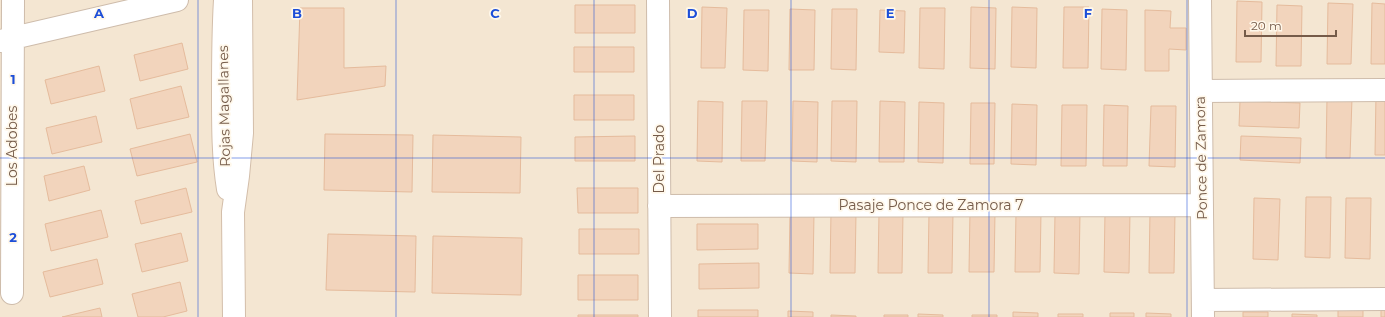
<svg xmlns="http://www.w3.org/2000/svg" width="1385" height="317" font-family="Montserrat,sans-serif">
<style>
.residential{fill:#f4e6d2}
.building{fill:#f2d4bc;stroke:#e5bb9c}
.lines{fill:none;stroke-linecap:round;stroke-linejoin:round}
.street-casing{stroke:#cebcab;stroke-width:24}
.secondary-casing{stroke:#d3beaa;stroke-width:24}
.street{stroke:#fff;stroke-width:22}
.secondary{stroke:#fff;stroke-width:22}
.grid{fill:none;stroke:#1d4ed8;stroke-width:1;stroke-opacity:0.55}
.labels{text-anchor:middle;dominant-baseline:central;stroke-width:3.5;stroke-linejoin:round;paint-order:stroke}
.street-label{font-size:14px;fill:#755b49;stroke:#fff8eb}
.grid-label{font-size:13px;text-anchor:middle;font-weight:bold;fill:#1d4ed8;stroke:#fff8eb;stroke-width:3.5;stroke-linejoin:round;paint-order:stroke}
</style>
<rect width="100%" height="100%" fill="#fcf4e4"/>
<!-- residential -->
<path class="residential" d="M0,0H1385V317H0Z"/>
<!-- building -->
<path class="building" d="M1237,1L1262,2L1261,62H1236Z
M1328,3L1353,4L1351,64H1327Z
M1372,3L1385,4V64H1371Z
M575,5H635V33H575Z
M1277,5L1302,6L1301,66H1276Z
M702,7L727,8L725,68H701Z
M971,7L996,8L995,69L970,68Z
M1012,7L1037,8L1036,68L1011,67Z
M1064,7H1089L1088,68H1063Z
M300,8H344V68L386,66L385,86L297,100Z
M920,8H945L944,69L919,68Z
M790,9L815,10L814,70H789Z
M832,9H857L856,70L831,69Z
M1102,9L1127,10L1126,70L1101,69Z
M744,10H769L768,71L743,70Z
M880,10L905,11L904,53L879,52Z
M1145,10L1171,11L1170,28H1186V50L1169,49V71H1145Z
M182,43L188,69L140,81L134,55Z
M574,47H634V72H574Z
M99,66L105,91L51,104L45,80Z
M181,86L189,117L137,129L130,99Z
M1376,94L1385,95V155H1375Z
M574,95H634V120H574Z
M1327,97L1352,98L1350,158H1326Z
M698,101L723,102L722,162L697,161Z
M742,101H767L765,161H741Z
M793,101L818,102L817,162L792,161Z
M832,101H857L856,162L831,161Z
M880,101L905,102L904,162H879Z
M1240,101L1300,103L1299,128L1239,126Z
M919,102L944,103L943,163L918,162Z
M971,103H995L994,164H970Z
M1012,104L1037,105L1036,165L1011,164Z
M1062,105H1087L1086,166H1061Z
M1104,105L1128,106L1127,166H1103Z
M1151,106H1176L1175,167L1149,166Z
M96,116L102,142L52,154L46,128Z
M190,134L197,162L137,176L130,149Z
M325,134L413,135L412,192L324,190Z
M433,135L521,137L520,193L432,192Z
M635,136V161H575V137Z
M1241,136L1301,138L1300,163L1240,160Z
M84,166L90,190L49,201L44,176Z
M186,188L192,212L141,224L135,201Z
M577,188H638V213H578Z
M1306,197H1331L1330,258L1305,257Z
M1254,198L1280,199L1278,260L1253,259Z
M1346,198H1371L1370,259L1345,258Z
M101,210L108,237L51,251L45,224Z
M970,211L995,212L994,272H969Z
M831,212L856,213L855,273H830Z
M929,212L953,213L952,273H928Z
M1016,212H1041L1040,272H1015Z
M1105,212H1130L1129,273L1104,272Z
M1150,212L1175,213L1174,273H1149Z
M790,213H814L813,274L789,273Z
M879,213H903L902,273H878Z
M1055,213H1080L1079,274L1054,273Z
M697,224H758V249L697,250Z
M579,229H639V254H579Z
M181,233L188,261L142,272L135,244Z
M328,234L416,236L415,292L326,290Z
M433,236L522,238L521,295L432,293Z
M97,259L103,284L50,297L43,272Z
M759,263V288L699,289V264Z
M578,275H638V300H578Z
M180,282L187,311L163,317H138L132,294Z
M100,308L102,317H62Z
M1338,308H1363V317H1338Z
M1381,309H1385V317H1381Z
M698,310H758V317H698Z
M788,311L813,312V317H788Z
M1013,312L1038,313V317H1013Z
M1243,312H1268V317H1243Z
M1110,313H1134V317H1110Z
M1146,313L1171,314V317H1146Z
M918,314L943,315V317H918Z
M1058,314H1083V317H1058Z
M1292,314L1317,315V317H1292Z
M578,315H638V317H578Z
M831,315L856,316V317H831Z
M884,315H908V317H884Z
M972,315H997V317H972Z"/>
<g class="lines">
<defs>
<path id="street" d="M658,0L660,317
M1200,0L1203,317
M0,41L177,0
M1201,91L1385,90
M659,206L1202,205
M12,293L13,0
M1203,300L1385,299"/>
<path id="secondary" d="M225,0C223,32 223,63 223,95C223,126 223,158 228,189
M234,317L233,212L238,176L242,133L241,0"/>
</defs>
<!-- street casing -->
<use href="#street" class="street-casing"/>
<!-- secondary casing -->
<use href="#secondary" class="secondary-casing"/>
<!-- street -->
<use href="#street" class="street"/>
<!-- secondary -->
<use href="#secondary" class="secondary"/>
</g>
<!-- grid -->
<path class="grid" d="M198,0V317M396,0V317M594,0V317M791,0V317M989,0V317M1187,0V317M0,158H1385"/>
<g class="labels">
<!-- street labels -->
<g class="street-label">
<text transform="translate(224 106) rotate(-91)">Rojas Magallanes</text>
<text transform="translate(12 146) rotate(-90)">Los Adobes</text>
<text transform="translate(1201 158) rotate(-91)">Ponce de Zamora</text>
<text transform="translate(659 159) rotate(-90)">Del Prado</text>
<text x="931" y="205">Pasaje Ponce de Zamora 7</text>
</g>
</g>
<g class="grid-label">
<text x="99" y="18">A</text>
<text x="297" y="18">B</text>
<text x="495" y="18">C</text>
<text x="692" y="18">D</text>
<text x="890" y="18">E</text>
<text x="1088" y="18">F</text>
<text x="13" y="84">1</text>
<text x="13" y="242">2</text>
</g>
<!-- scale -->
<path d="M1245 30v6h91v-6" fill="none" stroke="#755b49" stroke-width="2"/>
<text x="1251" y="30" font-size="12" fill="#755b49" stroke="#fff8eb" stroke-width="3" paint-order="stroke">20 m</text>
</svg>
